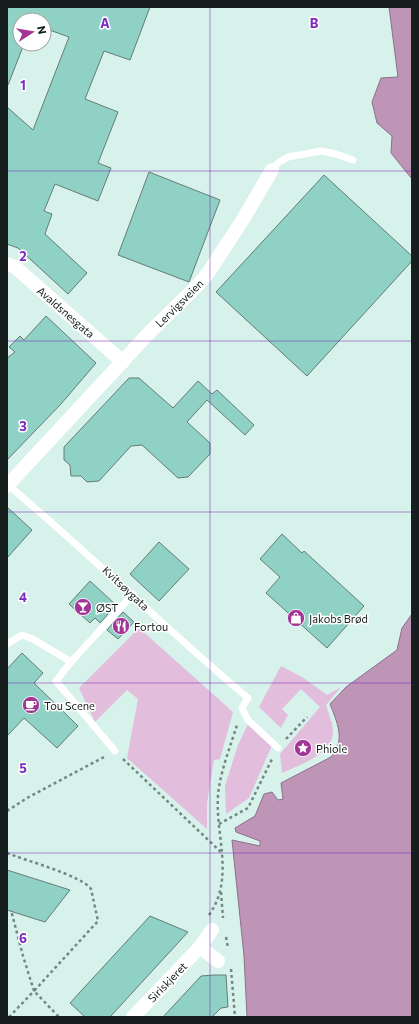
<svg xmlns="http://www.w3.org/2000/svg" width="419" height="1024" font-family="Commissioner,sans-serif">
<style>
.green{fill:#e2bddc}
.water{fill:#be94b7;stroke:#8c7189}
.building{fill:#8fd1c5;stroke:#657c77}
.lines{fill:none;stroke-linecap:round;stroke-linejoin:round}
.path{stroke:#768783;stroke-width:2.5;stroke-dasharray:3 3;stroke-linecap:butt}
.lane{stroke:#fff;stroke-width:7}
.street{stroke:#fff;stroke-width:14}
.grid{fill:none;stroke:#7b2cbf;stroke-width:1;stroke-opacity:0.55}
.labels{text-anchor:middle;dominant-baseline:central;stroke-width:3;stroke-linejoin:round;paint-order:stroke}
.street-label{font-size:11px;fill:#161f1d;stroke:#fff}
.poi-label{font-size:11px;fill:#161f1d;stroke:#fff;text-anchor:start}
.grid-label{font-size:13px;text-anchor:middle;font-weight:bold;fill:#7b2cbf;stroke:#fff;stroke-width:3;stroke-linejoin:round;paint-order:stroke}
</style>
<rect width="100%" height="100%" fill="#d7f1eb"/>
<!-- green -->
<path class="green" d="M139,628L233,712L220,759L214,760L207,803V829L127,758L138,699L127,690L95,722L79,688Z
M281,666L302,677L327,695L341,687L326,705C328,712 332,721 333,729C335,754 301,764 282,773L280,754L320,707L301,689L282,709L288,715L281,728L259,707Z
M248,724L273,743L249,798L226,814L225,786L238,745Z"/>
<!-- water -->
<path class="water" d="M389,7H412V179L391,153L392,136L377,123L372,102L381,78L398,77Z
M412,614V1017H247L244,956L232,840L260,846V841L236,832L235,828L255,816L264,794L272,792L278,800L283,799L281,783L331,757C346,741 337,722 330,704L346,687L397,650L402,628Z"/>
<!-- building -->
<path class="building" d="M7,7H150L130,60L104,51L85,99L118,112L98,163L111,168L98,201L55,184L44,211L52,214L45,234L87,273L68,294L18,248L7,244V107L33,130L69,37L44,28V20H20V44H24L8,85H7Z
M149,172L220,200L189,282L118,255Z
M324,175L412,256V261L307,376L216,292Z
M46,316L96,363L61,404L7,460V358L15,352L9,347L20,336L24,340Z
M129,378H139L173,408L198,381L212,394L217,390L254,425L245,435L207,400L187,422L210,443V454L188,477L178,478L142,445L131,446L99,481L87,482L81,476H71L70,465L64,460V447Z
M7,507L32,530L7,558Z
M282,534L302,553L304,551L364,606L327,648L266,593L280,577L260,559Z
M159,542L189,569L159,601L130,574Z
M90,581L116,605L100,623L95,618L90,623L69,604Z
M123,612L134,622L118,639L107,630Z
M22,653L43,673L34,683L78,726L57,748L24,718L7,736V669Z
M7,870L70,890L45,922L7,910Z
M150,916L188,932L110,1017H85L70,1003Z
M214,975H226L228,1007L221,1008L212,1017H163L201,976Z"/>
<g class="lines">
<!-- path -->
<path class="path" d="M286,739L307,717
M123,759L223,854
M7,811L27,798L104,757
M219,824L248,808L273,757
M7,853C24,860 83,876 91,889L98,921L34,991L59,1017
M221,892L223,918
M209,915C237,875 212,830 219,787C222,768 231,744 237,725
M226,937L228,948
M231,969L235,1017
M9,1017L34,991L23,956L11,910"/>
<!-- lane -->
<path class="lane" d="M272,170L278,163L288,157L321,151L336,154L353,160
M8,485C90,554 166,629 248,698L242,708L248,720L278,748
M7,644L22,635L33,639L71,662
M115,751L56,681L71,662L133,594"/>
<!-- street -->
<path class="street" d="M7,264L15,267L123,362
M7,486L148,334L198,285L208,273L242,221L272,170
M200,947L218,961
M133,1017L200,947L212,930"/>
</g>
<!-- grid -->
<path class="grid" d="M210,7V1017M7,171H412M7,341H412M7,512H412M7,683H412M7,853H412"/>
<!-- icons -->
<defs>
<symbol id="bar-disc" viewBox="-11 -11 22 22"><circle r="9.5" fill="#a13697" stroke="#fff"/><path d="M-6-5H6L.8 .8V4.5H3.5V6h-7V4.5H-.8V.8Z" fill="#fff"/></symbol>
<symbol id="shop-disc" viewBox="-11 -11 22 22"><circle r="9.5" fill="#a13697" stroke="#fff"/><path d="M-5-2.5h2.3a2.7 3.5 0 0 1 5.4 0H5L5.5 6h-11ZM-1.5-2.5h3a1.5 2.3 0 0 0-3 0Z" fill="#fff"/></symbol>
<symbol id="restaurant-disc" viewBox="-11 -11 22 22"><circle r="9.5" fill="#a13697" stroke="#fff"/><path d="M-5-6h1v4h1v-4h1v4h1v-4h1v5L-1.5 .5V6h-2V.5L-5-1ZM5-6V6H3V1.5H1.5Q1.5-4 5-6Z" fill="#fff"/></symbol>
<symbol id="cafe-disc" viewBox="-11 -11 22 22"><circle r="9.5" fill="#a13697" stroke="#fff"/><path d="M-5.5-4.5H6V0H3Q3 3.5 0 3.5H-2.5Q-5.5 3.5-5.5 0ZM3-3.2v2h1.7v-2ZM-6 4.5H4V6H-6Z" fill="#fff"/></symbol>
<symbol id="sight-disc" viewBox="-11 -11 22 22"><circle r="9.5" fill="#a13697" stroke="#fff"/><path d="M0-6L1.8-2.2L6-1.7L2.9 1.2L3.7 5.4L0 3.3L-3.7 5.4L-2.9 1.2L-6-1.7L-1.8-2.2Z" fill="#fff"/></symbol>
</defs>
<g fill-rule="evenodd">
<use href="#bar-disc" x="73" y="597" width="20" height="20"/>
<use href="#shop-disc" x="286" y="608" width="20" height="20"/>
<use href="#restaurant-disc" x="111" y="616" width="20" height="20"/>
<use href="#cafe-disc" x="21" y="695" width="20" height="20"/>
<use href="#sight-disc" x="293" y="738" width="20" height="20"/>
</g>
<g class="labels">
<!-- street labels -->
<g class="street-label">
<text transform="translate(179 303) rotate(-45)">Lervigsveien</text>
<text transform="translate(66 312) rotate(41)">Avaldsnesgata</text>
<text transform="translate(126 588) rotate(43)">Kvitsøygata</text>
<text transform="translate(167 982) rotate(-46)">Siriskjeret</text>
</g>
<!-- poi labels -->
<g class="poi-label">
<text x="96" y="607">ØST</text>
<text x="309" y="618">Jakobs Brød</text>
<text x="134" y="626">Fortou</text>
<text x="44" y="705">Tou Scene</text>
<text x="316" y="748">Phiole</text>
</g>
</g>
<g class="grid-label">
<text x="105" y="28">A</text>
<text x="314" y="28">B</text>
<text x="23" y="90">1</text>
<text x="23" y="261">2</text>
<text x="23" y="431">3</text>
<text x="23" y="602">4</text>
<text x="23" y="773">5</text>
<text x="23" y="943">6</text>
</g>
<!-- border -->
<rect width="419" height="1024" fill="none" stroke="#161f1d" stroke-width="16"/>
<!-- north arrow -->
<g transform="translate(32 32) rotate(78)"><circle r="19" fill="#ffffff" stroke="#a2a5a5"/>
<path d="M0-3L7 15L0 10L-7 15Z" fill="#a13697"/>
<text y="-6" font-size="11" font-weight="bold" text-anchor="middle" fill="#161f1d">N</text>
</g>
</svg>
